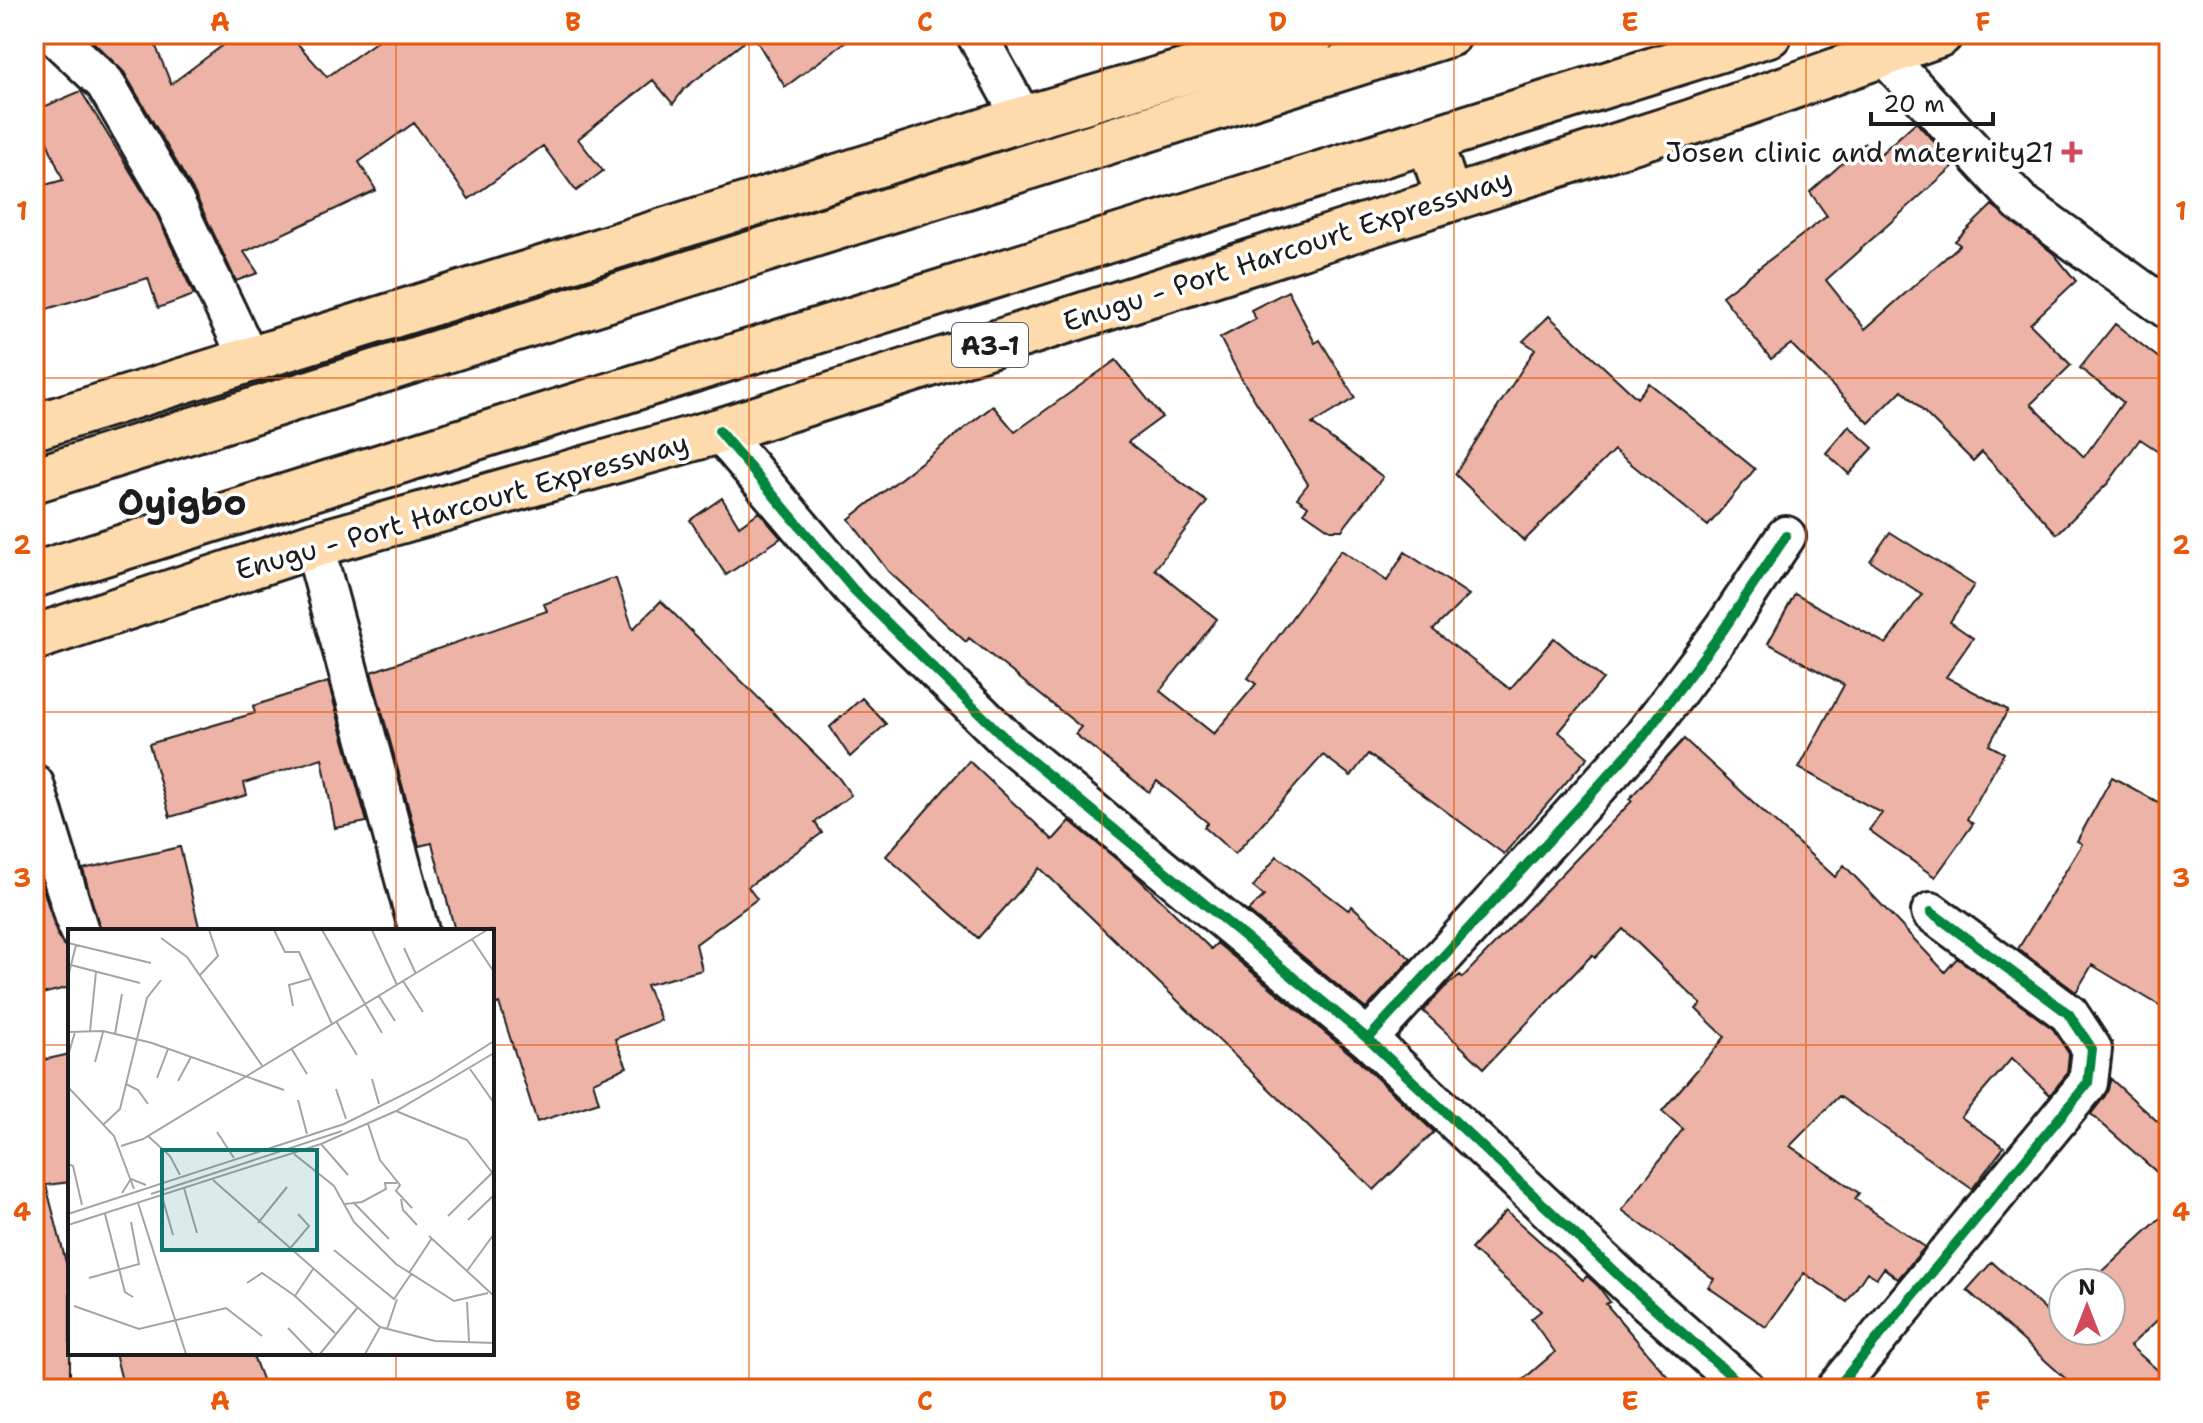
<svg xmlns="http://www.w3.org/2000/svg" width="2203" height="1423" font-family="'Shantell Sans',sans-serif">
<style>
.building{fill:#ecb3a6;stroke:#1c1c1c;stroke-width:2}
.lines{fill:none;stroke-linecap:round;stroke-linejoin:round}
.minor-casing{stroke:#1c1c1c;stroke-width:44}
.primary-casing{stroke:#1c1c1c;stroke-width:50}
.trunk-casing{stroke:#1c1c1c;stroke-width:50}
.minor{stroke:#fff;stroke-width:38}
.primary{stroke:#fedbac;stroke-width:44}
.trunk{stroke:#fedbac;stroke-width:44}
.cycleway-casing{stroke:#fff;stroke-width:15}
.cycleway{stroke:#00873e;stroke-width:10}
.grid{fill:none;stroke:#e8590c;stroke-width:2;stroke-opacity:0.55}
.poi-dot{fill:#d1495b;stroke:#fff;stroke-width:3}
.labels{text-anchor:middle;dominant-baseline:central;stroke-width:7;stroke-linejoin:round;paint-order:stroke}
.shield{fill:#fff;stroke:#606060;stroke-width:2}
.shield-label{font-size:26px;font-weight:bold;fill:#1c1c1c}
.poi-label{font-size:28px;fill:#1c1c1c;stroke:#fff;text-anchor:end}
.street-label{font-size:28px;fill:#1c1c1c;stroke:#fff}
.district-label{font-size:36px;font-weight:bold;fill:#1c1c1c;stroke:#fff}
.inset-road{fill:none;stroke:#a4a4a4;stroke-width:2}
.view{fill:#0f766e;fill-opacity:0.15;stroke:#0f766e;stroke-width:4}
.inset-edge{fill:none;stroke:#1c1c1c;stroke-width:4}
.neatline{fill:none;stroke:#e8590c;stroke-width:3}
.grid-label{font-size:26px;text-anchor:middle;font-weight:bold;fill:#e8590c}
</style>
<rect width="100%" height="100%" fill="#fff"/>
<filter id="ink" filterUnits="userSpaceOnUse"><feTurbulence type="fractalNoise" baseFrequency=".0125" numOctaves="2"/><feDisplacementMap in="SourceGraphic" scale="16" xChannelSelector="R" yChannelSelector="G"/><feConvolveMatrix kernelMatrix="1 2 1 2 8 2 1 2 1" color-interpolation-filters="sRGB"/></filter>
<g filter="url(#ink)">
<!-- building -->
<path class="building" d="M85,34H151L171,84L238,34H289L327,77L387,34H856L785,87L753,35L684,89L673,104L653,80L578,139L603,171L576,191L543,146L469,199L414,123L359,162L376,190L244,252L258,273L236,281L195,194L124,72Z
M81,91L157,215L194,295L158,308L148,278L34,313V188L63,180L34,111Z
M1916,122L1955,165L1826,280L1865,329L1960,245L1955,241L1992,205L2054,254L2076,281L2030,324L2071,365L2031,404L2084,457L2123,402L2080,368L2115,324L2169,366V458L2140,439L2108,483L2057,534L1982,452L1973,461L1902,390L1869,423L1791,344L1771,359L1722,296L1827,216L1810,192L1865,143L1878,156Z
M1288,291L1315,343L1320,340L1355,398L1312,424L1383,477L1342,530H1330L1304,512L1308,506L1297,498L1308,484L1241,378L1220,338L1256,319L1251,310Z
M1549,316L1637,398L1649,383L1755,469L1708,526L1614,450L1524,541L1455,474L1535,349L1523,341Z
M1116,360L1162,417L1128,442L1207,502L1155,569L1217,619L1160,691L1214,734L1256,684L1248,678L1341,550L1387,581L1405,552L1469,595L1433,630L1510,689L1554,638L1603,679L1559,732L1588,757L1504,854L1368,754L1351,776L1323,755L1235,854L1204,827L1208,823L1157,781L1149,792L1075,734L1081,727L969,638L966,642L888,571L849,519L993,406L1015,432Z
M1849,426L1873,448L1849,474L1826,453Z
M722,498L739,526L759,512L781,538L726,575L690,520Z
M1890,532L1974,585L1950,622L1973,638L1946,677L2008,710L1989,745L2004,753L1967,819L1973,824L1935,877L1869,830L1882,813L1799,768L1844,685L1768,643L1795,594L1886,644L1922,594L1870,561Z
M610,579H616L633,629L661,601L838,777L851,795L815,822L822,833L748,887L757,899L696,944L702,970L646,985L661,1020L615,1039L627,1067L593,1082L599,1102L537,1122L499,1003L492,1006V931H455L432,843L419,846L371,672L547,611L544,604Z
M328,682L367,822L335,828L322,758L244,783L247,795L170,817L149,744L255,713L253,706Z
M862,698L886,724L850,757L830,727Z
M1684,739L1835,877L1844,865L1945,972L1957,958L2053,1029L2069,1054L2067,1074L2050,1095L2012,1058L1961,1117L2004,1147L1972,1189L1839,1096L1790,1146L1859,1193L1855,1199L1925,1247L1898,1279L1884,1268L1877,1278L1867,1272L1847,1302L1804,1273L1766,1327L1708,1287L1714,1279L1622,1210L1683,1129L1662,1111L1725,1037L1696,1009L1701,1004L1623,929L1595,958L1592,955L1484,1068L1423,1011L1444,988L1460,975L1462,978L1632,801L1629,799Z
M969,761L1053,840L1070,821L1132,872L1211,949L1217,943L1353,1056L1434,1132L1374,1190L1040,868L978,938L886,856Z
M2112,777L2169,808V1011L2092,965L2076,992L2018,949L2082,844L2077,841Z
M180,847L200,931H100L83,869Z
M1277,856L1348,910L1352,906L1411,959L1366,1009L1248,911L1264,896L1253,887Z
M40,879L58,937L70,950V987L34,996V880Z
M70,1054V1182L46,1185L70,1278V1378L34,1388V1062Z
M2111,1079L2169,1132V1183L2091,1114L2105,1096Z
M2169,1210V1309L2130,1346L2169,1380V1389H2077L1967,1290L1992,1262L2053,1317L2063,1308V1331H2111V1283H2090Z
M1506,1211L1583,1280L1587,1276L1598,1286L1610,1302L1606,1304L1678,1389H1512L1555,1352L1531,1319L1541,1311L1471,1249Z
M115,1353H252L263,1382L242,1389H124Z"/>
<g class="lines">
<defs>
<path id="minor" d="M53,34L105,83L176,205L250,361
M976,34L1023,119
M1884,55L2020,202L2169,310
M719,431L853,589L1010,743L1368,1039L1635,1291L1746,1389
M314,545L419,931
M34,784L79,931
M1368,1039L1643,737L1724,629L1786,536
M1836,1389L2088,1083L2092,1049L2069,1014L1931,912"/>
<path id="primary" d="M34,427L1023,119L1313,34
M34,638L314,545L719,431L1692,122L1940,34"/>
<path id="trunk" d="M1429,140L1449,198
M34,480L1449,34
M34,575L1769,34"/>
</defs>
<!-- minor casing -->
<use href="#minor" class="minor-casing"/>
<!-- primary casing -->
<use href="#primary" class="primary-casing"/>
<!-- trunk casing -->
<use href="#trunk" class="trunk-casing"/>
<!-- minor -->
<use href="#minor" class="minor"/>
<!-- primary -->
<use href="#primary" class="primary"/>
<!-- trunk -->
<use href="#trunk" class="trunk"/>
<defs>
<path id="cycleway" d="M719,431L853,589L1010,743L1368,1039L1635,1291L1746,1389
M1368,1039L1643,737L1724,629L1786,536
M1836,1389L2088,1083L2092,1049L2069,1014L1931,912"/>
</defs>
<!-- cycleway casing -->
<use href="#cycleway" class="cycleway-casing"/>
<!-- cycleway -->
<use href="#cycleway" class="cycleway"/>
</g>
</g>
<!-- grid -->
<path class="grid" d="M396,34V931M749,34V1389M1102,34V1389M1454,34V1389M1806,34V1389M34,378H2169M34,712H2169M34,1045H70M492,1045H2169M396,1353V1389"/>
<!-- markers -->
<path class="poi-dot" d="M2068 140h8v8h8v8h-8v8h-8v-8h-8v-8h8z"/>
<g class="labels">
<!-- shield labels -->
<rect class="shield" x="952" y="323" width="76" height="44" rx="6"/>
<g class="shield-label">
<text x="990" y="345">A3-1</text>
</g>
<!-- poi labels -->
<g class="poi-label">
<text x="2054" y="152">Josen clinic and maternity21</text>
</g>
<!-- street labels -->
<g class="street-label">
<text transform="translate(1287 250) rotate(-18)">Enugu - Port Harcourt Expressway</text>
<text transform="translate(462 506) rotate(-16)">Enugu - Port Harcourt Expressway</text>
</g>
<!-- district labels -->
<g class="district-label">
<text x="182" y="502">Oyigbo</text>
</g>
</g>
<!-- overview -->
<g transform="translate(68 929)">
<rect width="426" height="426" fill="#fff"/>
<path class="inset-road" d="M206,1L217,23H231L264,95M254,1L314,104M304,1L329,56M93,9L119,28L195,138M404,10L426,43M0,14L83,34M336,19L348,45M3,36L72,54M131,47L150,27L141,1M0,48L8,16M335,52L355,83M311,67L327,92M225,77L221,56L242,50M268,92L289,126M22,102L28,43M0,103L35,102L84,114L216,161M47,105L54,65M223,119L239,145M0,127L7,103M27,133L35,103M402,140L426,174M89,149L100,120M304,150L311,175M110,152L123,128M58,155L70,161L80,175M0,158L46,207L66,260M268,160L278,190M230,171L239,205M328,182L399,211L426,246M36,195L52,180L79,69L93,51M300,195L312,231L332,256L328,262L344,279M149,203L166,229M80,207L102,227L112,246M253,215L280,246M53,217L75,210L419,1M226,225L266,257L286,293L328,335L386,372L420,364M0,235L5,237L14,276M145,251L312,398L367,412L426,414M116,259L129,304M54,264L63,250L78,256M83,265L274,202M94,267L105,306M333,270L335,281L349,296M285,273L321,310M70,274L118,425M277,275L294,273L318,260L317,254H329M0,285L276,195L363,152L426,112M37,285L57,363L65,368M380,287L424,244M400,291L426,266M190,294L219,258M0,296L253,215L328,182L426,124M361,307L426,367M266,321L326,370L343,345M220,322L241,297L230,285M245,340L227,367L267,404M399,342L426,305M341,344L364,309M21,349L71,335L63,293M179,354L194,344L227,367M399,373L401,412M6,377L71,400L158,379L194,407M220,399L245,425M319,400L329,370M252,425L290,378M297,425L312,398"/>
<path class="view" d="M94,221H249V321H94Z"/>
<rect width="426" height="426" class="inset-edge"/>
</g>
<!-- margin -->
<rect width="2203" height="1423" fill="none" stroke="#fff" stroke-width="88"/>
<!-- north arrow -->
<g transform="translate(2087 1307)"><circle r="38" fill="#ffffff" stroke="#a4a4a4" stroke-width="2"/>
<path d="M0-6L14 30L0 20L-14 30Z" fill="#d1495b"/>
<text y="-12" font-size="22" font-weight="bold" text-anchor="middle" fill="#1c1c1c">N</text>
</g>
<!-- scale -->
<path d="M1871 112v12h122v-12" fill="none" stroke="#1c1c1c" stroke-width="4"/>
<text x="1883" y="112" font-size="24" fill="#1c1c1c" stroke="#ffffff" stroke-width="6" paint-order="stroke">20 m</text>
<rect x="44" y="44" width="2115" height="1335" class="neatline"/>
<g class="grid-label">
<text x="220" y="31">A</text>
<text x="573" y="31">B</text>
<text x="925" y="31">C</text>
<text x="1278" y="31">D</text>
<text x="1630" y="31">E</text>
<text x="1983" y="31">F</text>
<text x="22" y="220">1</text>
<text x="2181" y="220">1</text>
<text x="22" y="554">2</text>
<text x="2181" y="554">2</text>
<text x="22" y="887">3</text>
<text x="2181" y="887">3</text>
<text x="22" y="1221">4</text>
<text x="2181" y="1221">4</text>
<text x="220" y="1410">A</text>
<text x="573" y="1410">B</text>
<text x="925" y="1410">C</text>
<text x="1278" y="1410">D</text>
<text x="1630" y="1410">E</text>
<text x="1983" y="1410">F</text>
</g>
</svg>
